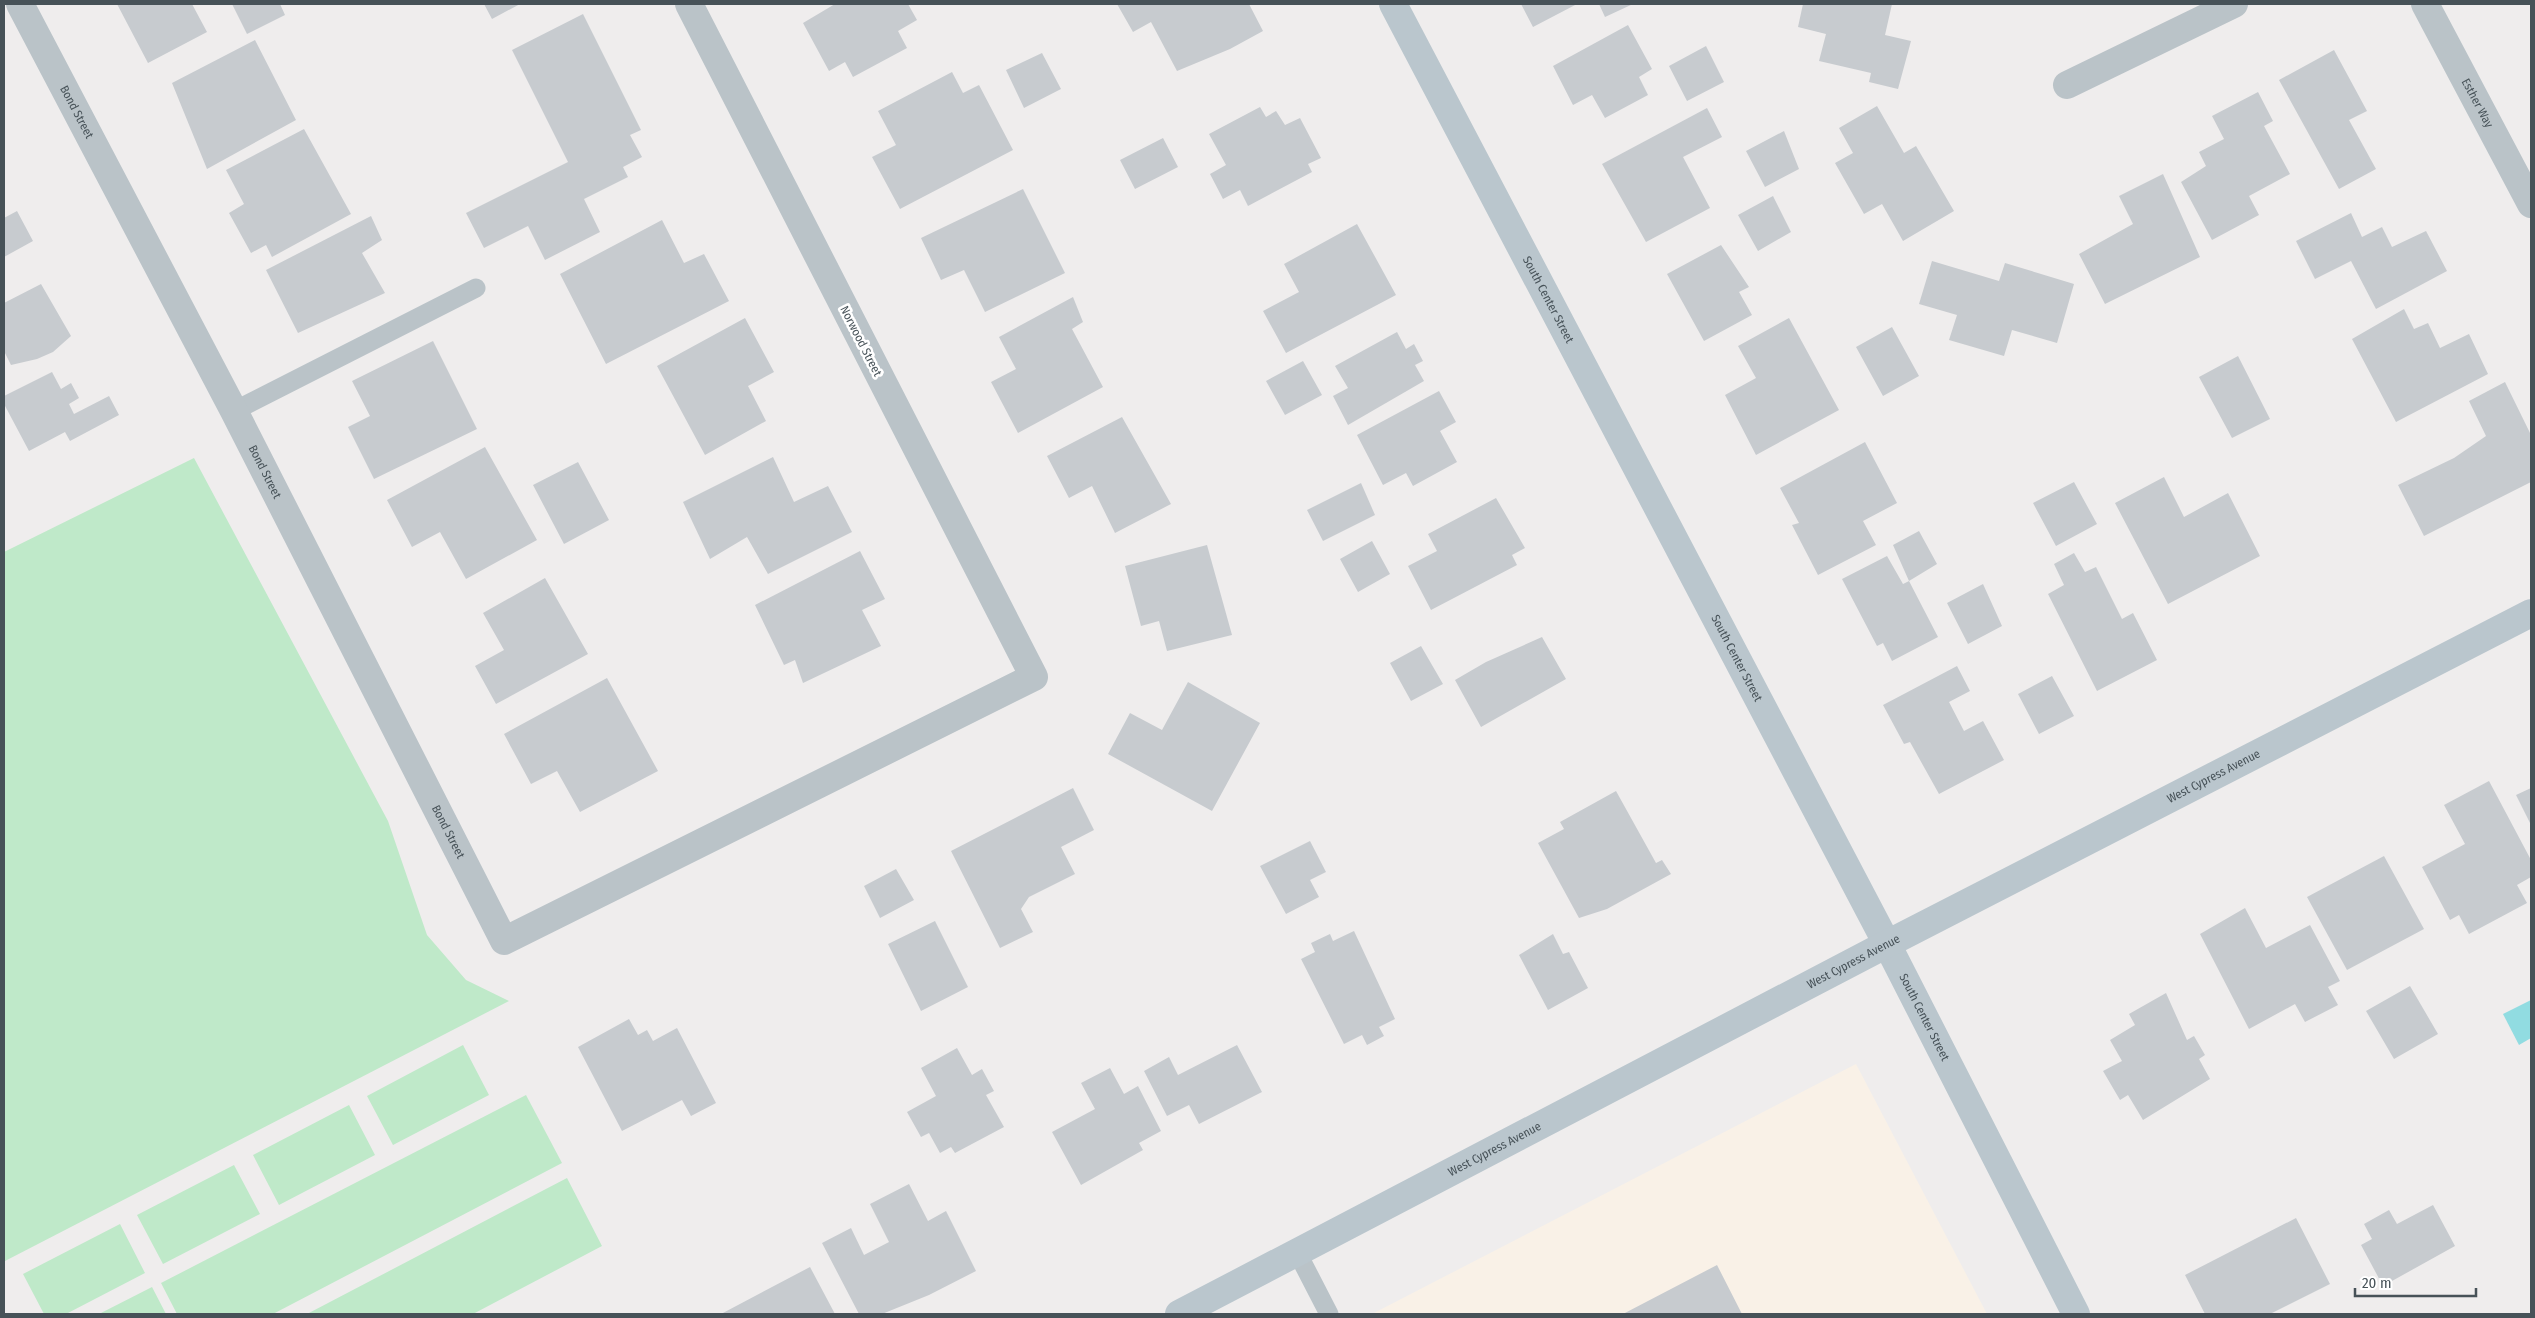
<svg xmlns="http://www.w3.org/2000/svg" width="2535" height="1318" font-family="'Fira Sans Condensed',sans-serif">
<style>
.commercial{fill:#f9f1e7}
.green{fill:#bfe9c9}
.water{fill:#91dce1}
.building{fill:#c7cbcf}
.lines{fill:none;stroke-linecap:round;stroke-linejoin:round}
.lane{stroke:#bac3c8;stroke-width:19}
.street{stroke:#bac3c8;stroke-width:28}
.secondary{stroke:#bac6cd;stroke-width:28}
.labels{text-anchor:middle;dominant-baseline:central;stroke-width:5;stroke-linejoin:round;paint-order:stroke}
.street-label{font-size:12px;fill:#475258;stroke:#fff}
</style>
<rect width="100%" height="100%" fill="#efeded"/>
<!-- commercial -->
<path class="commercial" d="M1856,1064L1987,1314H1372Z"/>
<!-- green -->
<path class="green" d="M194,458L388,821L427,935L466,980L509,1001L5,1261L4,552Z
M463,1045L489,1095L393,1145L367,1096Z
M526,1095L562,1163L273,1314H177L161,1283Z
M349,1105L375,1155L279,1205L253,1155Z
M234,1165L260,1214L163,1264L137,1215Z
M567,1178L602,1246L473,1314H307Z
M120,1224L145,1273L66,1314H44L23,1274Z
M152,1287L166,1314H99Z"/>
<!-- water -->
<path class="water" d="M2531,1000V1038L2519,1045L2503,1014Z"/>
<!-- building -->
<path class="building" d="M117,4H192L207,32L148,63Z
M232,4H280L285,15L247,34Z
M484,4H520L492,19Z
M835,4H908L917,20L898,31L907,48L853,77L845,62L829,71L803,23Z
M1117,4H1249L1263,31L1230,49L1177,71L1151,22L1133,32Z
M1521,4H1577L1533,27Z
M1599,4H1633L1605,17Z
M1803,4H1892L1885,35L1911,41L1898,89L1869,82L1871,73L1819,61L1826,34L1798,27Z
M583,14L641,130L630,135L642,157L623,167L628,177L584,199L600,232L545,260L528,226L484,248L466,213L568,162L512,50Z
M1628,25L1652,69L1639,77L1648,95L1605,118L1592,95L1573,105L1553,66Z
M255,40L296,120L207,169L172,83Z
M1706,46L1724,82L1687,101L1669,66Z
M2334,50L2367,111L2349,120L2376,169L2339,189L2279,80Z
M1042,53L1061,89L1024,108L1006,70Z
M952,72L963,93L979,85L1013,150L900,209L872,157L896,145L878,111Z
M2258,92L2273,121L2264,126L2290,174L2249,196L2259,215L2212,240L2181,182L2206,166L2199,152L2224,139L2212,116Z
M1877,106L1904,153L1916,146L1954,211L1903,241L1882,204L1864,214L1835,163L1853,153L1839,128Z
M1260,107L1266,117L1276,111L1285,125L1300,118L1321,158L1308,164L1312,172L1248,206L1240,190L1223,199L1210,174L1226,165L1209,134Z
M1707,108L1722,137L1683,157L1710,208L1646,242L1602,164Z
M304,129L351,214L272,257L266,245L251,253L229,213L244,204L226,170Z
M1784,131L1799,169L1765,187L1746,151Z
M1163,138L1178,167L1135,189L1120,160Z
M2163,174L2200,257L2105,304L2079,254L2133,224L2119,196Z
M1023,189L1065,273L985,312L964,270L941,280L921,238Z
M1773,196L1791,232L1758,251L1738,215Z
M17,211L33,241L4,257V218Z
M2351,213L2362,237L2382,227L2392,247L2426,231L2447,271L2376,309L2351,261L2315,279L2296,241Z
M371,216L382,240L362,253L385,293L298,333L266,270Z
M662,220L684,263L704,254L729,301L606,364L560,274Z
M1357,224L1396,295L1286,353L1263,311L1299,292L1284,264Z
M1721,245L1749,287L1739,292L1752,315L1704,341L1667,274Z
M1932,261L1999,281L2005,263L2074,284L2057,343L2012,330L2004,356L1949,340L1957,315L1919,304Z
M41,284L71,336L53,352L37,359L11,365L4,351V303Z
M1073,297L1083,322L1072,329L1103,387L1018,433L991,382L1016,369L999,337Z
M2404,309L2414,329L2428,323L2440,348L2469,334L2488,374L2396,422L2352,339Z
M745,318L774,372L748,386L766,421L705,455L657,366Z
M1789,318L1839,410L1756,455L1725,395L1756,378L1738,346Z
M1892,327L1919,376L1883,396L1856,347Z
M1397,332L1406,349L1414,344L1423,361L1415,365L1424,381L1348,425L1333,396L1348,388L1335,366Z
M433,341L477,429L374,479L348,427L370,416L352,381Z
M2238,356L2270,419L2232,438L2199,377Z
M1303,361L1322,395L1285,415L1266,381Z
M52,372L61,389L71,383L79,398L69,404L74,414L109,396L119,415L70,441L65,432L29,451L4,404V396Z
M2505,382L2531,435V482L2424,536L2398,485L2454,458L2486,436L2469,401Z
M1439,391L1456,422L1440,431L1457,462L1413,486L1406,473L1383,485L1357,435Z
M1122,417L1171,504L1115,533L1092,486L1069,498L1047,456Z
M1865,442L1897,503L1863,521L1876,545L1818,575L1792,525L1799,523L1780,488Z
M485,447L537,540L466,579L440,532L412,547L387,500Z
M773,457L794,502L828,486L852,532L768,574L747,537L710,559L683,502Z
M578,462L609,520L564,544L533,485Z
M2164,477L2184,517L2228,493L2260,556L2168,604L2115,503Z
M2074,482L2097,524L2056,546L2033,503Z
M1361,483L1375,515L1323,541L1307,510Z
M1496,498L1525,548L1512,555L1517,565L1431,610L1408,566L1437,551L1428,534Z
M1919,531L1937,564L1909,581L1893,545Z
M1372,541L1390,574L1358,592L1340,559Z
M1207,545L1232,635L1167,651L1159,621L1141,626L1125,566Z
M860,551L885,599L862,610L881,646L803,683L795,660L784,665L755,605Z
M2074,553L2085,572L2096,567L2122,619L2133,613L2157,660L2097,691L2048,594L2064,585L2054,564Z
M1887,556L1903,584L1909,581L1938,637L1892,661L1883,643L1877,646L1842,579Z
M545,578L588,654L496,704L475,666L504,650L483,613Z
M1983,584L2002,626L1968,644L1947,603Z
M1542,637L1566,679L1481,727L1455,680L1486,662Z
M1421,646L1443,684L1411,701L1390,663Z
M1957,666L1970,691L1949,702L1964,731L1983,721L2004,760L1939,794L1910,742L1904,744L1883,705Z
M2052,676L2074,716L2039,734L2018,694Z
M607,678L658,771L580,812L557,771L531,784L504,734Z
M1188,682L1260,723L1212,811L1108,754L1130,713L1162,730Z
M2489,781L2531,860V877L2517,885L2527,903L2469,934L2459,915L2450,920L2422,867L2465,844L2444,805Z
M1073,788L1094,830L1061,847L1075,874L1029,897L1021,909L1033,932L1000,948L951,851Z
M2531,788V825L2516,795Z
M1616,791L1656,863L1662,860L1671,874L1607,909L1579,918L1538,843L1564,829L1560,822Z
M1310,841L1326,872L1310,880L1319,897L1286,914L1260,866Z
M2384,856L2424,929L2347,970L2307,897Z
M896,869L914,900L880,918L864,886Z
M2245,908L2266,948L2310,925L2340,981L2328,987L2338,1005L2305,1022L2295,1004L2249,1029L2200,934Z
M935,921L968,987L921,1011L888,944Z
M1354,931L1395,1019L1379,1027L1384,1036L1367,1045L1362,1035L1344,1044L1301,959L1315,952L1311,943L1330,934L1333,941Z
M1553,934L1563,954L1569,952L1588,988L1548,1010L1519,955Z
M2410,986L2438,1034L2394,1059L2366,1011Z
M2166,993L2187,1040L2194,1036L2205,1055L2199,1059L2210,1079L2143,1120L2128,1095L2120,1100L2103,1071L2122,1061L2110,1040L2135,1025L2129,1014Z
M629,1019L638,1035L647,1030L653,1041L677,1028L716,1103L691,1116L682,1100L622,1131L578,1047Z
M1237,1045L1262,1092L1199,1124L1189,1105L1167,1116L1144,1071L1169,1057L1178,1075Z
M957,1048L972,1075L982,1069L994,1091L986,1095L1004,1127L955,1153L951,1147L940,1153L929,1133L921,1137L907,1112L936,1096L921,1068Z
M1110,1068L1124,1094L1138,1086L1161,1131L1139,1143L1143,1150L1081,1185L1052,1132L1095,1109L1081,1083Z
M909,1184L928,1221L946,1211L976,1271L929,1295L882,1314H859L822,1243L851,1228L864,1255L889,1242L870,1204Z
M2433,1205L2455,1246L2383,1286L2361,1245L2372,1239L2364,1224L2389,1210L2397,1224Z
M2296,1218L2330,1284L2270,1314H2205L2185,1275Z
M1717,1265L1742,1314H1623Z
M810,1267L835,1314H721Z"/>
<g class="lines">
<!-- lane -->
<path class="lane" d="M234,411L476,288
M1297,1252L1329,1314"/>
<!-- street -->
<g class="street">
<path id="s1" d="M20,4L234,411L504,941L1034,677L689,4"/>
<path id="s2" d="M2425,4L2531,204"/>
<path d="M2067,85L2234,4"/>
</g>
<!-- secondary -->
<g class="secondary">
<path id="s3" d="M1393,4L1887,944L2076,1314"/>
<path id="s4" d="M1179,1314L1887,944L2531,613"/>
</g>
</g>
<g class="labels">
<!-- street labels -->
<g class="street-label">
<text stroke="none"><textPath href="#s2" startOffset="112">Esther Way</textPath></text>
<text stroke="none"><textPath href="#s1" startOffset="122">Bond Street</textPath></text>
<text stroke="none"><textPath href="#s3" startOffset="334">South Center Street</textPath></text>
<text transform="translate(861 341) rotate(63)">Norwood Street</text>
<text stroke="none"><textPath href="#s1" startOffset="528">Bond Street</textPath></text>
<text stroke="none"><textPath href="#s3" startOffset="739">South Center Street</textPath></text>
<text stroke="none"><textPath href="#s4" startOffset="1166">West Cypress Avenue</textPath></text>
<text stroke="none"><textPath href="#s1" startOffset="932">Bond Street</textPath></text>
<text stroke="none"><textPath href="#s4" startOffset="761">West Cypress Avenue</textPath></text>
<text stroke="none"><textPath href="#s3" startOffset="1144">South Center Street</textPath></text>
<text stroke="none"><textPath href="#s4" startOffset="356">West Cypress Avenue</textPath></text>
</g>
</g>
<!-- border -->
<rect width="2535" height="1318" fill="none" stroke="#475258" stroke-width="10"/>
<!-- scale -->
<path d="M2355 1288v8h121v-8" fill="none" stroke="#475258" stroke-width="2.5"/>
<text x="2362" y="1288" font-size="15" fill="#475258" stroke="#ffffff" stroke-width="4" paint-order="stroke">20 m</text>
</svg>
